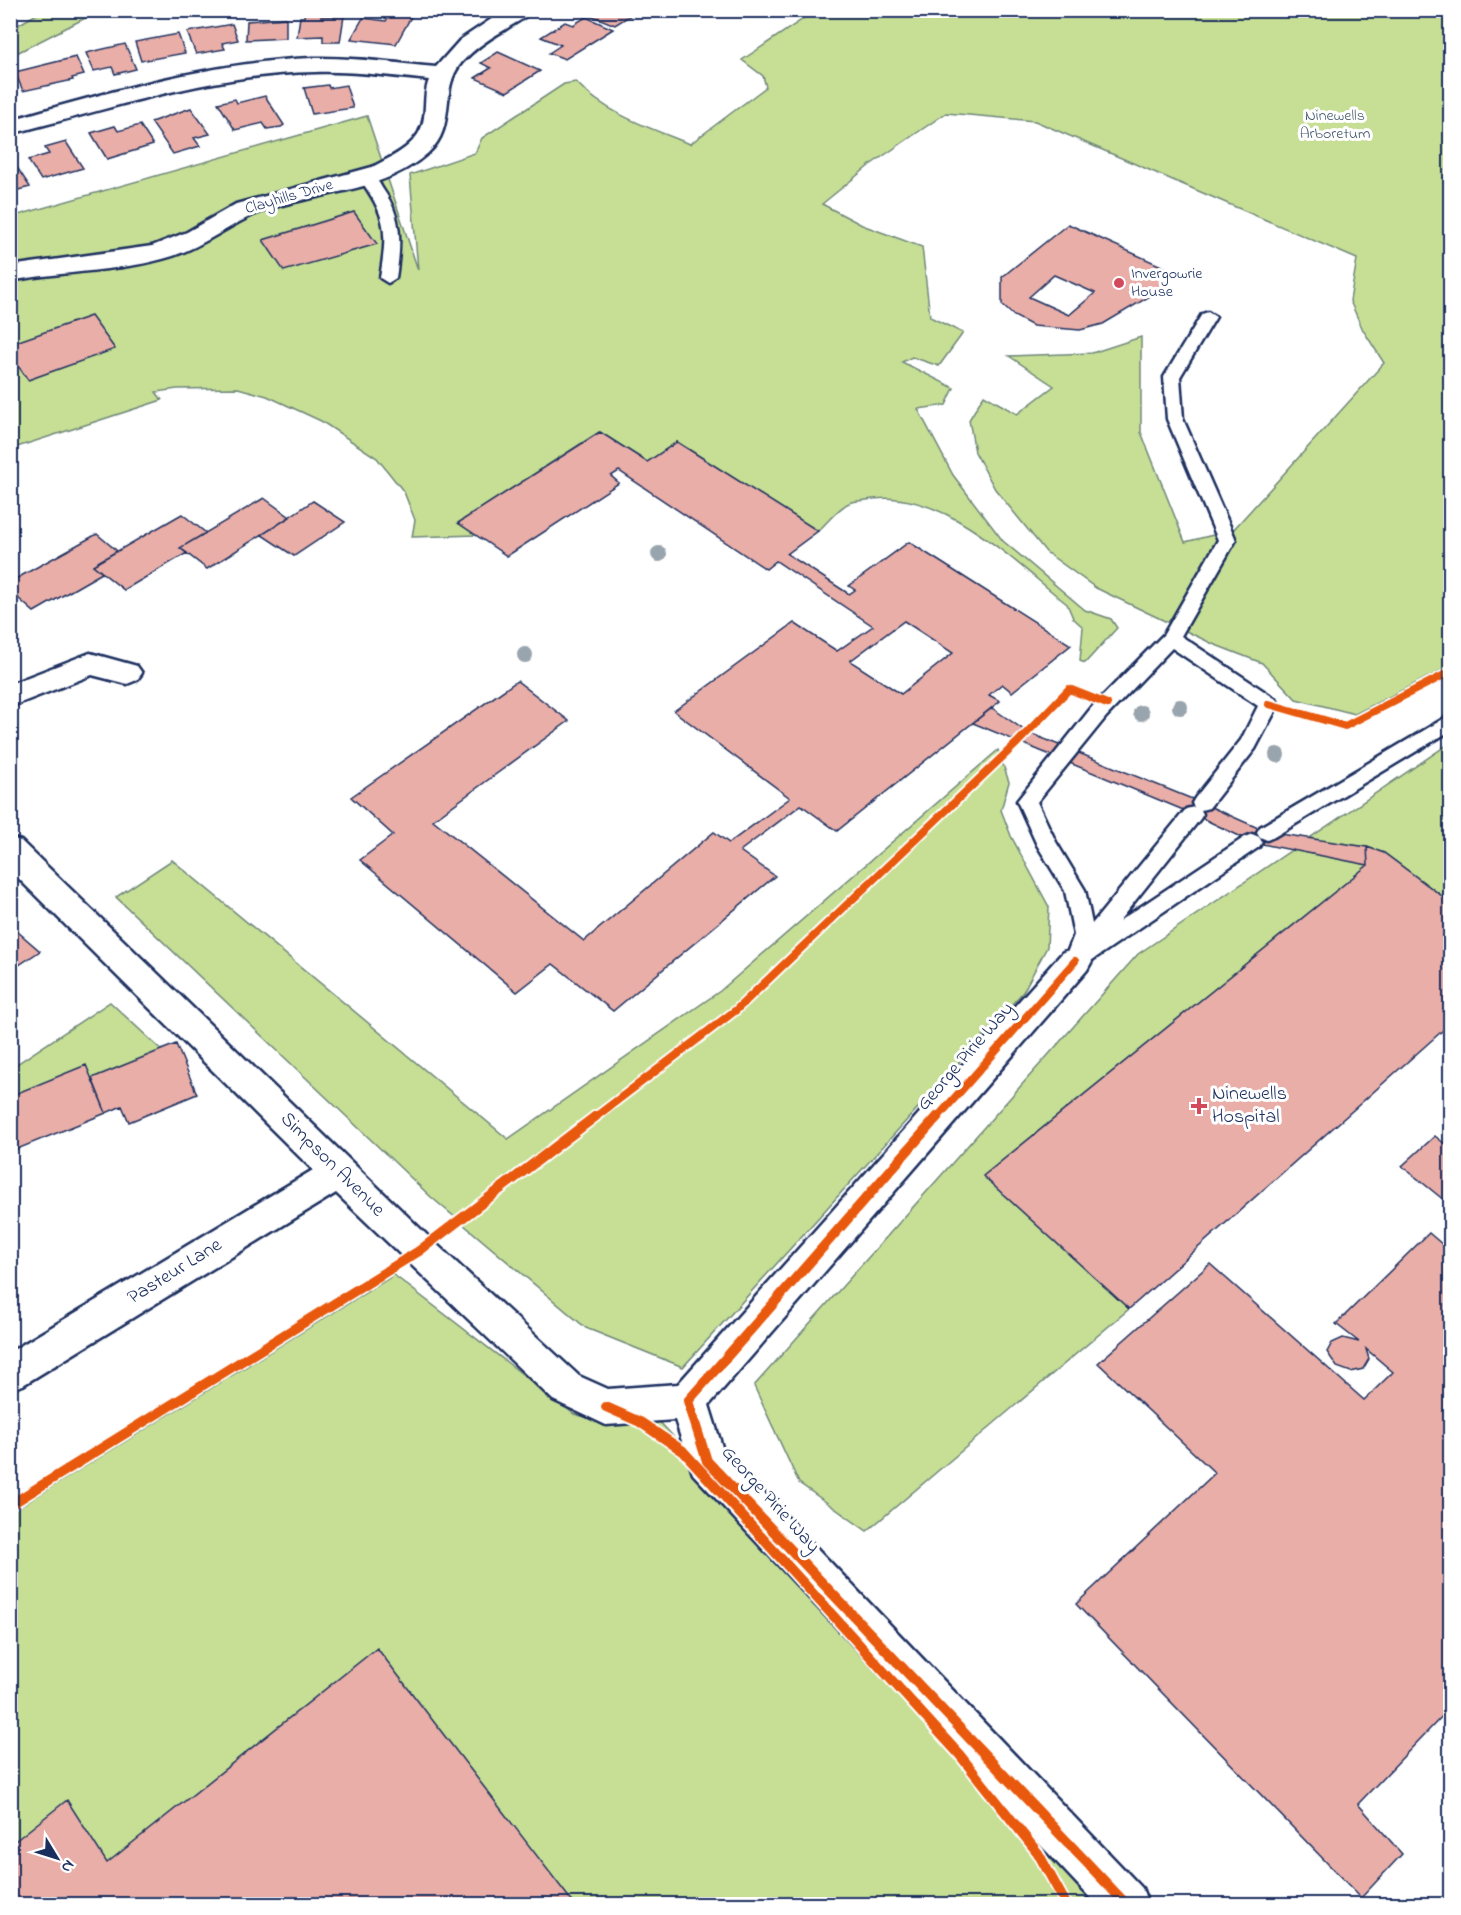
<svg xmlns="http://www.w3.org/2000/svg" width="1461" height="1915" font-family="'Indie Flower',sans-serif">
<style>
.green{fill:#c6df95;stroke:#70877a;stroke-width:1.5}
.building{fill:#e9aea8;stroke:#1b2f5e;stroke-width:1.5;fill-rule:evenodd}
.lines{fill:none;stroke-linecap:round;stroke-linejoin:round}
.service-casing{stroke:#1b2f5e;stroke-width:5}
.minor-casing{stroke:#1b2f5e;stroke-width:5}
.service{fill:#fff;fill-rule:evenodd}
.minor{fill:#fff;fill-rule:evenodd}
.cycleway-far1-casing{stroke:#fff;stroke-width:12}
.cycleway-casing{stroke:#fff;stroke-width:14}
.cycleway-far1{stroke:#e8590c;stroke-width:8}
.cycleway{stroke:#e8590c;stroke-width:10}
.tree{fill:#99a5ae}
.poi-dot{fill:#d1495b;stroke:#fff;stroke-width:2}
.labels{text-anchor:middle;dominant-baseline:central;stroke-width:6;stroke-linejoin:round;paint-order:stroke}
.far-park-label{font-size:16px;fill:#465b6c;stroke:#fff}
.far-street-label{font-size:16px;fill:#1b2f5e;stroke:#fff}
.far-poi-label{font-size:16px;fill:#1b2f5e;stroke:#fff;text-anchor:start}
.street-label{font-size:20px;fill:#1b2f5e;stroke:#fff}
.poi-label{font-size:20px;fill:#1b2f5e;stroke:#fff;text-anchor:start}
</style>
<rect width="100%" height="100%" fill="#fff"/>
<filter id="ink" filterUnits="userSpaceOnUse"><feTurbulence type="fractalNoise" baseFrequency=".0167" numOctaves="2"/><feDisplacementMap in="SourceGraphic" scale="12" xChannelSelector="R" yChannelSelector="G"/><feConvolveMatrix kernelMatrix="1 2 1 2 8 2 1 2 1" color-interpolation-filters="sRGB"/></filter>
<g filter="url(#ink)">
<!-- green -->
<path class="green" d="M42,11V10L99,11L11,56V29Z
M815,11H1450V666L1355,714L1296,699L1262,663L1213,644L1096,588L1046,552L995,489L975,452L969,420L984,395L1017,414L1054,386L1009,356L1092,353L1141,337V432L1185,542L1233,530L1384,363L1363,330L1350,301L1357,259L1035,121L946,113L870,165L822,204L862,225L922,247L930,317L963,333L939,366L912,357L902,362L954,388L946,405L918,409L953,475L1003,541L1085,610L1111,619L1117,628L1085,663L1080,661L1083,627L1073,618L1067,604C1014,562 940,485 866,500C861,501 853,501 849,503C838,508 827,523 818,531L677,442L647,462L599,432L458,523L476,535L412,537L415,520L404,492L377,458L321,421L267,396L238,388L177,389L156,392L162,400L11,449V217L367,116L418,270L410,175L475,153L482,138L564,84L576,82C606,114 650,128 690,144L766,87L763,76L742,60Z
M1450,743V902L1384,853L1367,847L1368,865L984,1176L1129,1309L867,1531L799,1483L754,1386L1138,954Z
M998,750L1009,782L1001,810L1011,836L1049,907L1047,947L1023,992L683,1367L586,1328L431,1197L116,897L172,860L508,1139L720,991Z
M110,1002L169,1057L11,1110V1068Z
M394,1275L574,1414L605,1422L657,1419L1110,1904H11V1512Z"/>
<!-- building -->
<path class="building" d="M305,10H322L321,16H344L340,42H323V36L297,37L300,17H304Z
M589,10H664L654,17L637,11L615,25L585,13Z
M391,12L412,15L396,44L351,39L363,18L386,21Z
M586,17L613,29L565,59L549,53L561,45L541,37L565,22L573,25Z
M286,18V38L246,40L247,21Z
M232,24L238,40L222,43L225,49L196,54L187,32Z
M178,34L185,53L141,61L135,42Z
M125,44L136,69L115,74L112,67L94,71L86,53Z
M498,52L540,71L507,92L475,78L491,68L481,63Z
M76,57L84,75L72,78L73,80L23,91L15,72Z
M328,85L329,88L346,85L353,108L312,114L304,88Z
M265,96L284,125L281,127L267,129L263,123L235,130L218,103L235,99L237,103Z
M191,108L210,134L194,138L200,146L173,154L151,122Z
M140,125L153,145L107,159L91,133L115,126L118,131Z
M66,142L83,168L41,180L28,160L49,154L45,148Z
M16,166L30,187L10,192V168Z
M354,212L377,244L284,271L263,240Z
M1068,224L1177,273L1152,295L1103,324L1080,330L1033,326L1014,316L1002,305V277ZM1054,275L1095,293L1069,315L1029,297Z
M91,316L115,349L28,380L10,354V344Z
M600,432L647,462L677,442L818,531L787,554L849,594L855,590L849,586L909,542L1071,645L1012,692L1002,684L989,695L1000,701L837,831L801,805L740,851L775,876L613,1011L553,964L517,992L360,860L393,835L351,797L517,681L569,721L433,820L584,941L714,832L729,843L790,798L674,711L794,623L837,651L873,626L776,561L766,569L619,471L611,476L619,483L507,556L458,523ZM904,621L953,653L901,694L850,661Z
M264,498L290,517L207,569L180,548Z
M313,501L345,522L294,556L262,535Z
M182,514L206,533L180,548L187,553L124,590L93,565Z
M97,534L117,551L93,565L102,573L34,612L10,591V582Z
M992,708L1027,732L1202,803L1267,832L1367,847L1368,865L1252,842L1193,814L973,723Z
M1367,847L1384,853L1450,902V1024L1129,1309L983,1176L1368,865Z
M10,925L40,951L10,971Z
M176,1044L197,1094L129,1122L122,1106L106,1113L92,1078Z
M86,1065L106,1113L10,1152V1096Z
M1435,1136L1450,1148V1205L1402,1166Z
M1429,1233L1450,1251V1708L1358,1804L1402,1854L1361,1898L1076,1604L1215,1473L1098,1363L1210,1264L1364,1400L1393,1372L1366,1349L1369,1359L1363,1369L1351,1372L1337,1367L1327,1352L1332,1343L1343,1338L1359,1342L1336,1324Z
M377,1648L574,1904H10V1845L67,1800L107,1863Z"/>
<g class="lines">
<defs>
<path id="service" d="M366,171C374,173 378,181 382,188C403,217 401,244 396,278L388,283L380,278C388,229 387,217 358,176Z
M1208,312L1216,317L1180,377L1183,419L1236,540L1181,636L1276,699L1279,704L1255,749L1209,808L1201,810L1203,814L1200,819L1119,921L1245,837L1252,834L1259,837L1262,842L1259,847L1082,967L1075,969L1068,967L1064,961L1074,935L1065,891L1037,845L1017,801L1092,707L1164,634L1218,540L1167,419L1164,377L1202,314ZM1172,648L1258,706L1241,740L1195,798L1192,803L1194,807L1186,809L1092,924L1085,890L1056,842L1037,802L1106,717Z
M1450,715V731L1274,837L1267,840L1260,837L1257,832L1260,827Z"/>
<path id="minor" d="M505,10H531C526,19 514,23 506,29C490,38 475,48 462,62C438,90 458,126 428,153C387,190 326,192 275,207C238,217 209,244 173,256C123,272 63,271 10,281V266L152,246L187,232L236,204L372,167C394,156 421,144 424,117C426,104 424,92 429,80C391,76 353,71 315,72C210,74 111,109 10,134V120C109,92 211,62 313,58C354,57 395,63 436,67L460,40Z
M90,653L137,666L142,673L137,680L127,684L92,675L10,707V684Z
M10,838L21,841L432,1240L579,1376L608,1389L678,1384L1063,952L1075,948L1087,952L1092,961L1087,970L709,1405L723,1450L1142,1888L1148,1904H1096L693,1474L675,1420L606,1425L553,1400L336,1193L23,1385L10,1390V1352L313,1170L10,870Z"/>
</defs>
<!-- service casing -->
<use href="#service" class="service-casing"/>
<!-- minor casing -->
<use href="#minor" class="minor-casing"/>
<!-- service -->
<use href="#service" class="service"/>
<!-- minor -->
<use href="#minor" class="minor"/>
<defs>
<path id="cycleway-far1" d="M1269,704L1345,726L1450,672
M594,1118L736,1010L1017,743L1069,689L1107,704
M937,1118L1075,961"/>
<path id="cycleway" d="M938,1116L688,1401L707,1461L1126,1904
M606,1407L640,1422L683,1451L959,1754L1038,1853L1066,1904
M10,1505L419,1251L596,1116"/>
</defs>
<!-- cycleway-far1 casing -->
<use href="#cycleway-far1" class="cycleway-far1-casing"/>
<!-- cycleway casing -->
<use href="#cycleway" class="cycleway-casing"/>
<!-- cycleway-far1 -->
<use href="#cycleway-far1" class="cycleway-far1"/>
<!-- cycleway -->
<use href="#cycleway" class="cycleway"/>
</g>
<!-- trees -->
<g class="tree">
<circle cx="659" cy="554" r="8"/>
<circle cx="525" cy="655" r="8"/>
<circle cx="1180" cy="707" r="8"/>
<circle cx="1141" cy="713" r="8"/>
<circle cx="1277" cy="755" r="8"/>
</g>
</g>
<!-- markers -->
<g class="poi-dot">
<circle cx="1119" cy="283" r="6"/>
<path d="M1196 1097h6v6h6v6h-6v6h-6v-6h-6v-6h6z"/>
</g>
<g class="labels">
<!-- far-park labels -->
<g class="far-park-label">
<text x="1335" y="116">Ninewells<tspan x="1335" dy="18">Arboretum</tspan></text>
</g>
<!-- far-street labels -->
<g class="far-street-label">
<text transform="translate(289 197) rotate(-16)">Clayhills Drive</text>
</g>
<!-- far-poi labels -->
<g class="far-poi-label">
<text x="1131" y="274">Invergowrie<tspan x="1131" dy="18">House</tspan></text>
</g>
<!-- street labels -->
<g class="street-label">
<text transform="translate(966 1057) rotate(-49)">George Pirie Way</text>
<text transform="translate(332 1165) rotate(45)">Simpson Avenue</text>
<text transform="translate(175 1272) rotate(-32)">Pasteur Lane</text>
<text transform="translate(770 1500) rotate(48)">George Pirie Way</text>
</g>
<!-- poi labels -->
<g class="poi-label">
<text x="1212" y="1094">Ninewells<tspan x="1212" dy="23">Hospital</tspan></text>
</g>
</g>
<!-- margin -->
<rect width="1461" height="1915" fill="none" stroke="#fff" stroke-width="36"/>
<rect x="18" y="18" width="1425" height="1879" fill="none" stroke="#1b2f5e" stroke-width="2" filter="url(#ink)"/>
<!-- north arrow -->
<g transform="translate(57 1858) rotate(128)" stroke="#ffffff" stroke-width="4.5" paint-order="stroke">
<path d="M0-4.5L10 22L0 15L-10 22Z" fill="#1b2f5e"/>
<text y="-9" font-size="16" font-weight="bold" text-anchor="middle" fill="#1b2f5e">N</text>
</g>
</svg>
